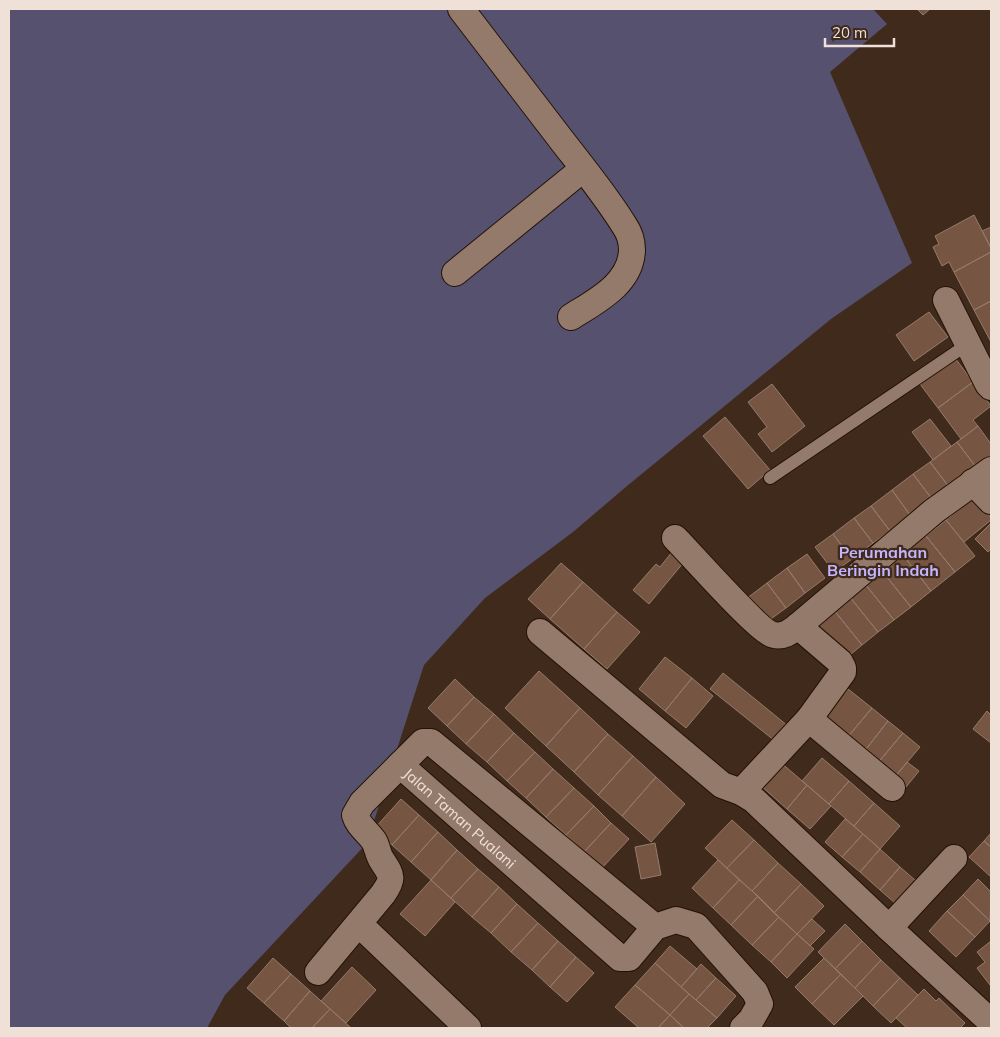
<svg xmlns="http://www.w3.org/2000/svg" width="1000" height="1037" font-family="Mulish,sans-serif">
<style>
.green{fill:#56516f}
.building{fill:#765642;stroke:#957b6b}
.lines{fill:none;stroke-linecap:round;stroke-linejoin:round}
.lane-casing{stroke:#251205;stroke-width:14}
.street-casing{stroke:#251205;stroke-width:28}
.lane{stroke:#947a6b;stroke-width:12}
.street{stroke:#947a6b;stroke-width:26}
.labels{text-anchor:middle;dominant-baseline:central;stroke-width:4.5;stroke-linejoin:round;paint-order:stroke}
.street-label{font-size:15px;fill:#efe0d8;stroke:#3f2a1c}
.neighbourhood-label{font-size:16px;font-weight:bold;fill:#c2b5fd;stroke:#3f2a1c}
</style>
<rect width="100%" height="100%" fill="#3f2a1c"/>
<!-- green -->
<path class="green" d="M9,9H873L887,24L830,72L912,263L831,319L627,486L573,532L485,598L424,665L367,843L225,995L207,1028H9Z"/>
<!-- building -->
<path class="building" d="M917,9H930L923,15Z
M974,215L991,248V252L954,272L949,262L942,266L933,247L939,244L935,236Z
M991,227V248L982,231Z
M991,252V301L974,310L954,272Z
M991,301V342L974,310Z
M929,312L948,337L914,361L896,335Z
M955,358L973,382L938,408L920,384Z
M973,382L991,406L973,420L978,426L961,439L938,408Z
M772,384L805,426L772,452L758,434L767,427L748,402Z
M725,417L770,470L748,489L703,436Z
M930,419L951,446L933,460L912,432Z
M978,426L991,444V455L976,467L957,442Z
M957,442L976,467L949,487L930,462Z
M930,462L949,487L932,499L913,474Z
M913,474L932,499L910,515L892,490Z
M892,490L910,515L890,531L871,506Z
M975,497L991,518V520L964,542L946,520Z
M871,506L890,531L873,543L854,518Z
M854,518L873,543L852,559L833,534Z
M946,520L975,556L955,572L926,536Z
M990,524L991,525V548L988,552L975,539Z
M833,534L852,559L834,572L815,547Z
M926,536L955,572L931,591L902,554Z
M672,552L684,562L649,604L633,590L656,564L660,567Z
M807,554L825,578L805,593L787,568Z
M902,554L931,591L911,607L882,571Z
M561,563L583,582L550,619L528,599Z
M787,568L805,593L786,608L767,583Z
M882,571L911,607L894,620L865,584Z
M583,582L617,612L584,649L550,619Z
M767,583L786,608L764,624L746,599Z
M865,584L894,620L878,632L849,596Z
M849,596L878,632L862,645L833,609Z
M833,609L862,645L845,659L816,623Z
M617,612L640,632L607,669L584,649Z
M665,657L692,678L665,711L639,689Z
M539,671L580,708L546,746L505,708Z
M723,673L788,726L775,741L710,689Z
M692,678L713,696L686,728L665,711Z
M455,679L474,697L447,726L428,708Z
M848,689L872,708L846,739L822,720Z
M474,697L494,714L466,744L447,726Z
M580,708L608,734L574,772L546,746Z
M872,708L888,721L863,753L846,739Z
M987,711L991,715V743L973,729Z
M494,714L514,733L487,762L466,744Z
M888,721L903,733L877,764L863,753Z
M514,733L535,752L507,781L487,762Z
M903,733L920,747L894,778L877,764Z
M608,734L633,756L598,795L574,772Z
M535,752L553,769L526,798L507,781Z
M633,756L656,777L622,816L598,795Z
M822,758L849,781L829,804L802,781Z
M780,762L807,785L787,809L760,785Z
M907,762L919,771L906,787L894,778Z
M553,769L574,788L546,817L526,798Z
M656,777L685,804L651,842L622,816Z
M849,781L874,803L854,826L829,804Z
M807,785L831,806L810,829L787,809Z
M574,788L594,806L566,835L546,817Z
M401,799L419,815L392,845L374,829Z
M874,803L900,826L880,849L854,826Z
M594,806L611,823L584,852L566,835Z
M419,815L438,832L411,862L392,845Z
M845,819L863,834L842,857L825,842Z
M732,820L754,840L727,868L705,848Z
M611,823L629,839L602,868L584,852Z
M438,832L457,850L431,880L411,862Z
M991,833V847L984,841Z
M863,834L880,849L860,872L842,857Z
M754,840L778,863L752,891L727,868Z
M984,841L991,847V877L969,857Z
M655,843L661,875L641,879L635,847Z
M880,849L900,867L880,890L860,872Z
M457,850L478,869L451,898L431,880Z
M718,860L739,880L713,908L692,888Z
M778,863L801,884L774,913L752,891Z
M900,867L923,887L903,910L880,890Z
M478,869L499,887L472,917L451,898Z
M978,879L991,892L990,921L963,895Z
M431,880L455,902L425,936L400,914Z
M739,880L758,896L731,925L713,908Z
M801,884L824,906L797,934L774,913Z
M499,887L517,904L491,933L472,917Z
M963,895L990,921L975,937L947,911Z
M758,896L779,917L752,945L731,925Z
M517,904L538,923L511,952L491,933Z
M947,911L975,937L956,957L929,931Z
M779,917L797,934L771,962L752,945Z
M812,919L825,931L810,946L797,934Z
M538,923L558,941L532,970L511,952Z
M845,924L862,941L835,969L818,952Z
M797,934L814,949L787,978L771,962Z
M558,941L576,957L550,987L532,970Z
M862,941L881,960L855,988L835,969Z
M991,941V984L990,985L977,968L985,962L977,952Z
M670,946L697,969L681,987L655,963Z
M576,957L594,973L567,1002L550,987Z
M273,958L291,974L264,1003L247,988Z
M824,958L841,974L812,1004L795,987Z
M881,960L900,978L873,1006L855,988Z
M655,963L689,994L670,1015L635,985Z
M701,964L716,978L696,1000L681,987Z
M352,967L376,990L346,1023L321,1001Z
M291,974L310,991L284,1021L264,1003Z
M841,974L863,996L834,1025L812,1004Z
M716,978L736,996L717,1018L696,1000Z
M900,978L918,995L891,1023L873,1006Z
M635,985L670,1015L658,1028H639L615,1007Z
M924,989L936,1001L939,998L965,1023L960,1028H907L896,1018Z
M310,991L330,1009L312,1028H291L284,1021Z
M689,994L717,1018L707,1028H684L670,1015Z
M330,1009L350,1027L349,1028H312Z
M670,1015L684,1028H658Z"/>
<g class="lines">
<defs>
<path id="lane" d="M770,478L968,344"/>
<g id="street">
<path d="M461,9C495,53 529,98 563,142C584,169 606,196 624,225C629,232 632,241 632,250C631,284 596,301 571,317"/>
<path d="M455,273L583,169"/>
<path d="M946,300L988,384L991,387"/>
<path d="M991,470L934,511L798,626L840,662L843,668V672L809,719L741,792L754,800L889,928L991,1022"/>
<path d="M973,482L991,501"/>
<path d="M675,538C690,553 760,633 774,635C784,637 790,632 798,626"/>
<path d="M540,632L722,785L741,792"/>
<path d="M809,719L892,788"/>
<path d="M359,924L468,1028"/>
<path id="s1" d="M655,927L431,742H423L400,765L620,958H629L655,927L676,920L696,926L755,992L760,1004L751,1020L743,1028"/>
<path d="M889,928L954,858"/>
<path d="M318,972L383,894C395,877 391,875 381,859C378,854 377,846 374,841C368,832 358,826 355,815L362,803L400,765"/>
</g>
</defs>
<!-- lane casing -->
<use href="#lane" class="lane-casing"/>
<!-- street casing -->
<use href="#street" class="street-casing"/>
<!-- lane -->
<use href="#lane" class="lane"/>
<!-- street -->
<use href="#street" class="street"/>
</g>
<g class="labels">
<!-- street labels -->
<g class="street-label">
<text stroke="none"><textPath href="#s1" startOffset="411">Jalan Taman Pualani</textPath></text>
</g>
<!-- neighbourhood labels -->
<g class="neighbourhood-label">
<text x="883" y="552">Perumahan<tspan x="883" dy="18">Beringin Indah</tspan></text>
</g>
</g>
<!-- border -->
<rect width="1000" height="1037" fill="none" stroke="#efe0d8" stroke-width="20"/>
<!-- scale -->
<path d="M825 38v8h69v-8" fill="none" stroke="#efe0d8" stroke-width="2.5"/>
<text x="832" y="38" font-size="15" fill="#efe0d8" stroke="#3f2a1c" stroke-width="4" paint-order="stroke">20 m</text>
</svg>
